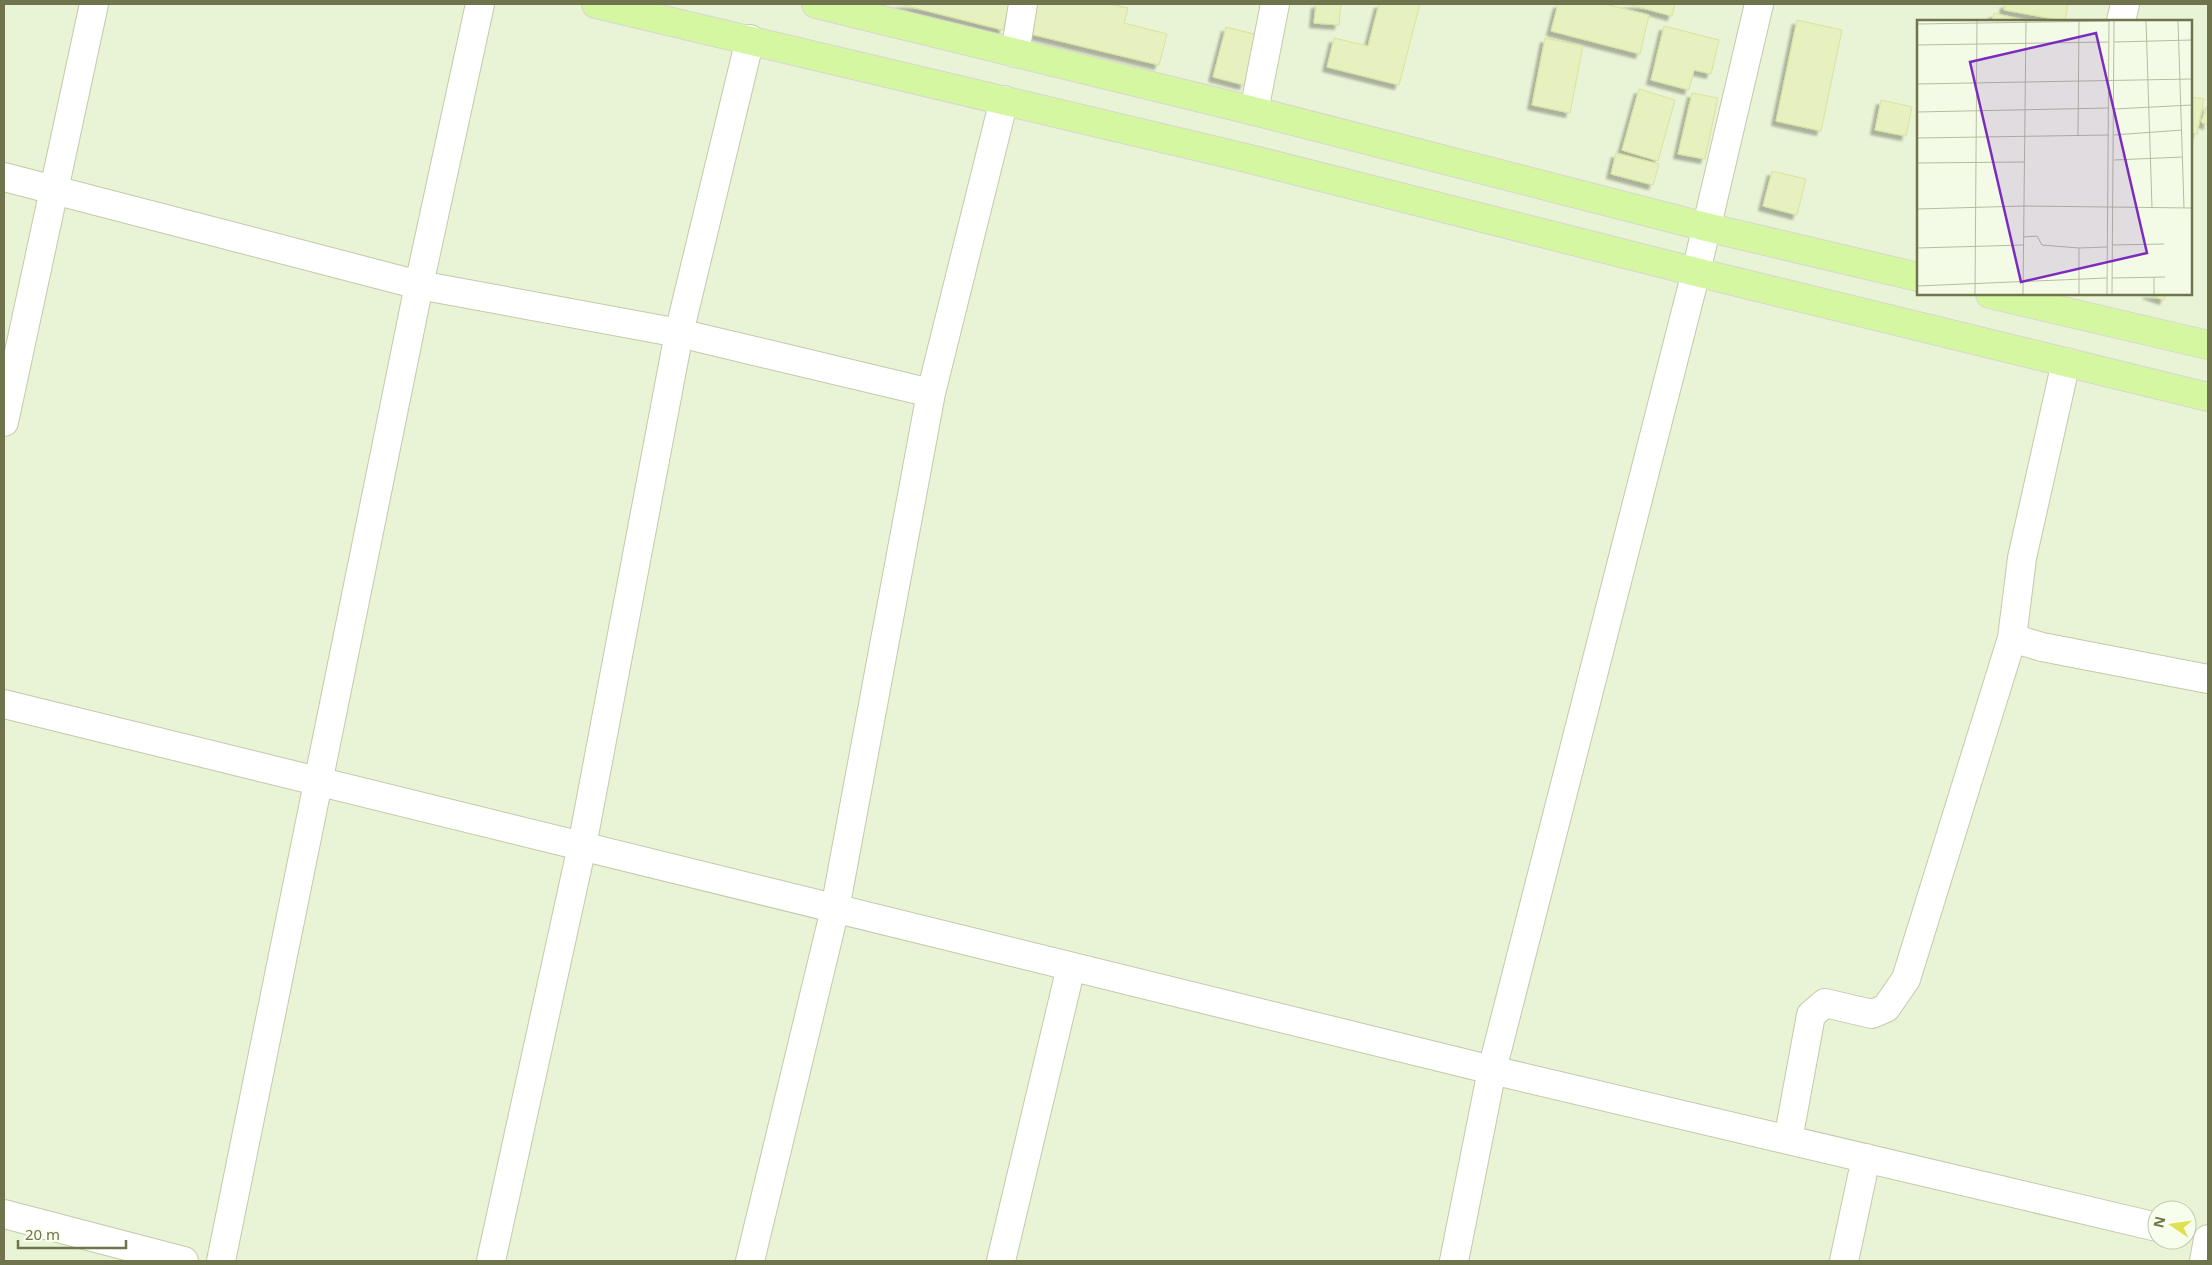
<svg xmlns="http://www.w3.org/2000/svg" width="2212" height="1265" font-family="'Noto Sans',sans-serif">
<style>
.residential{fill:#e9f3d5;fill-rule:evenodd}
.building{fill:#e7f0bf;stroke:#d8e2a0;filter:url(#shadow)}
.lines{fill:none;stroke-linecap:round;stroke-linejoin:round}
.minor-casing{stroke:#c3caaa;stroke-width:30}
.major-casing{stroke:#d7d8cd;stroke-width:30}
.minor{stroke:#fff;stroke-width:28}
.major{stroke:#d5f7a1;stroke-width:28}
.inset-road{fill:none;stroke:#b6bd9f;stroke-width:1}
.view{fill:#7b2cbf;fill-opacity:0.15;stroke:#7b2cbf;stroke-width:2.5}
.inset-edge{fill:none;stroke:#6f744c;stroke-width:2.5}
</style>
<defs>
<filter id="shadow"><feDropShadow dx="-4.5" dy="4.5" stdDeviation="1" flood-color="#0004"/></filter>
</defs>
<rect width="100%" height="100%" fill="#f3fbe6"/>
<!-- residential -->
<path class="residential" d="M4,4H2208V1261H4ZM1918,21H2191V294H1918ZM2157,1210H2187V1240H2157Z"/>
<!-- building -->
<path class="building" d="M899,4H1009L1003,30Z
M1033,4H1109L1128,8L1124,23L1167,34L1159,65L1026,33Z
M1316,4H1341L1339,25L1314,23Z
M1379,4H1420L1399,85L1327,67L1334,38L1368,46Z
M1558,4H1605L1649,15L1640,54L1551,31Z
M1627,4H1675L1672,16Z
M2005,4H2068L2065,21L2004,10Z
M1994,13L2026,21H1992Z
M1797,20L1842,30L1821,131L1776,121Z
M1664,26L1719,40L1711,74L1694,70L1689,90L1651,80Z
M1226,27L1258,35L1244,85L1213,77Z
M1545,38L1583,46L1570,113L1532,105Z
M1639,89L1675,100L1658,161L1622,150Z
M1692,93L1718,98L1705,159L1678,154Z
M2191,97L2204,99L2197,134L2191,133Z
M1881,100L1912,107L1906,136L1875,130Z
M2208,104V125L2201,122Z
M1616,153L1659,164L1653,185L1611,174Z
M1772,171L1806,179L1797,215L1763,206Z
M2147,294H2166L2164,300Z"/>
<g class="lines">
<defs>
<path id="minor" d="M2121,21L2125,4
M1015,53L1023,4
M1254,111L1275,4
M4,177L419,285L679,333L931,393
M2066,362L2022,558L2012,638L2042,647L2208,679
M4,422L94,4
M4,704L1492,1070L2157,1227
M1788,1140L1811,1015L1825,1003L1872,1014L1886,1008L1906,979L2012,638
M4,1214L184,1261
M221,1261L419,285L480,4
M491,1261L582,846L679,333L750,39
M750,1261L835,909L931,393L1004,100
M1001,1261L1071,967
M1454,1261L1492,1070L1696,272L1759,4
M1844,1261L1866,1158
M2204,1261L2208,1239"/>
<path id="major" d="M596,4L1246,158L1696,272L2208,397
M816,4L1254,111L1706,227L1918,277
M1990,294L2208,345"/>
</defs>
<!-- minor casing -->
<use href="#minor" class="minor-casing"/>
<!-- major casing -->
<use href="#major" class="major-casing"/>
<!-- minor -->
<use href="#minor" class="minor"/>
<!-- major -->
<use href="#major" class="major"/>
</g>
<!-- overview -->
<g transform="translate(1917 20)">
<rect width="275" height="275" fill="#f3fbe6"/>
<path class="inset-road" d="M229,1L235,188M261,1L267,188M0,4L192,1M197,22L275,20M0,25L192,22M0,64L275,59M197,89L275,85M0,92L192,88M161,115L162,1M197,115L265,110M0,118L192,115M197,140L266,137M0,143L107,142M0,189L107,186L275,188M107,217L120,216L125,225L162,228M195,225L247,224M0,228L107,225M237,257V274M195,258L248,257M0,266L190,258M58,274L60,1M106,274L109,1M162,274V228L190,227M190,274L192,1M195,274L197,1"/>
<path class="view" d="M179,13L230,233L104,262L53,42Z"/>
<rect width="275" height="275" class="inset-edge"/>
</g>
<!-- border -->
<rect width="2212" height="1265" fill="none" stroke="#6f744c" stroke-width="10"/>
<!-- north arrow -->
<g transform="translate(2172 1225) rotate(283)"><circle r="24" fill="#f7feec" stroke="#c1c7ac"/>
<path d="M0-4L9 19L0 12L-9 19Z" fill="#e1e050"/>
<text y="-8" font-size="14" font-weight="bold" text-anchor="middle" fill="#6f744c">N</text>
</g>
<!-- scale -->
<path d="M18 1240v8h108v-8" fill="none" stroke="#6f744c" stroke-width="2.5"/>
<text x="25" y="1240" font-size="15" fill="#6f744c" stroke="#f7feec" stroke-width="4" paint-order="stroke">20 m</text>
</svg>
